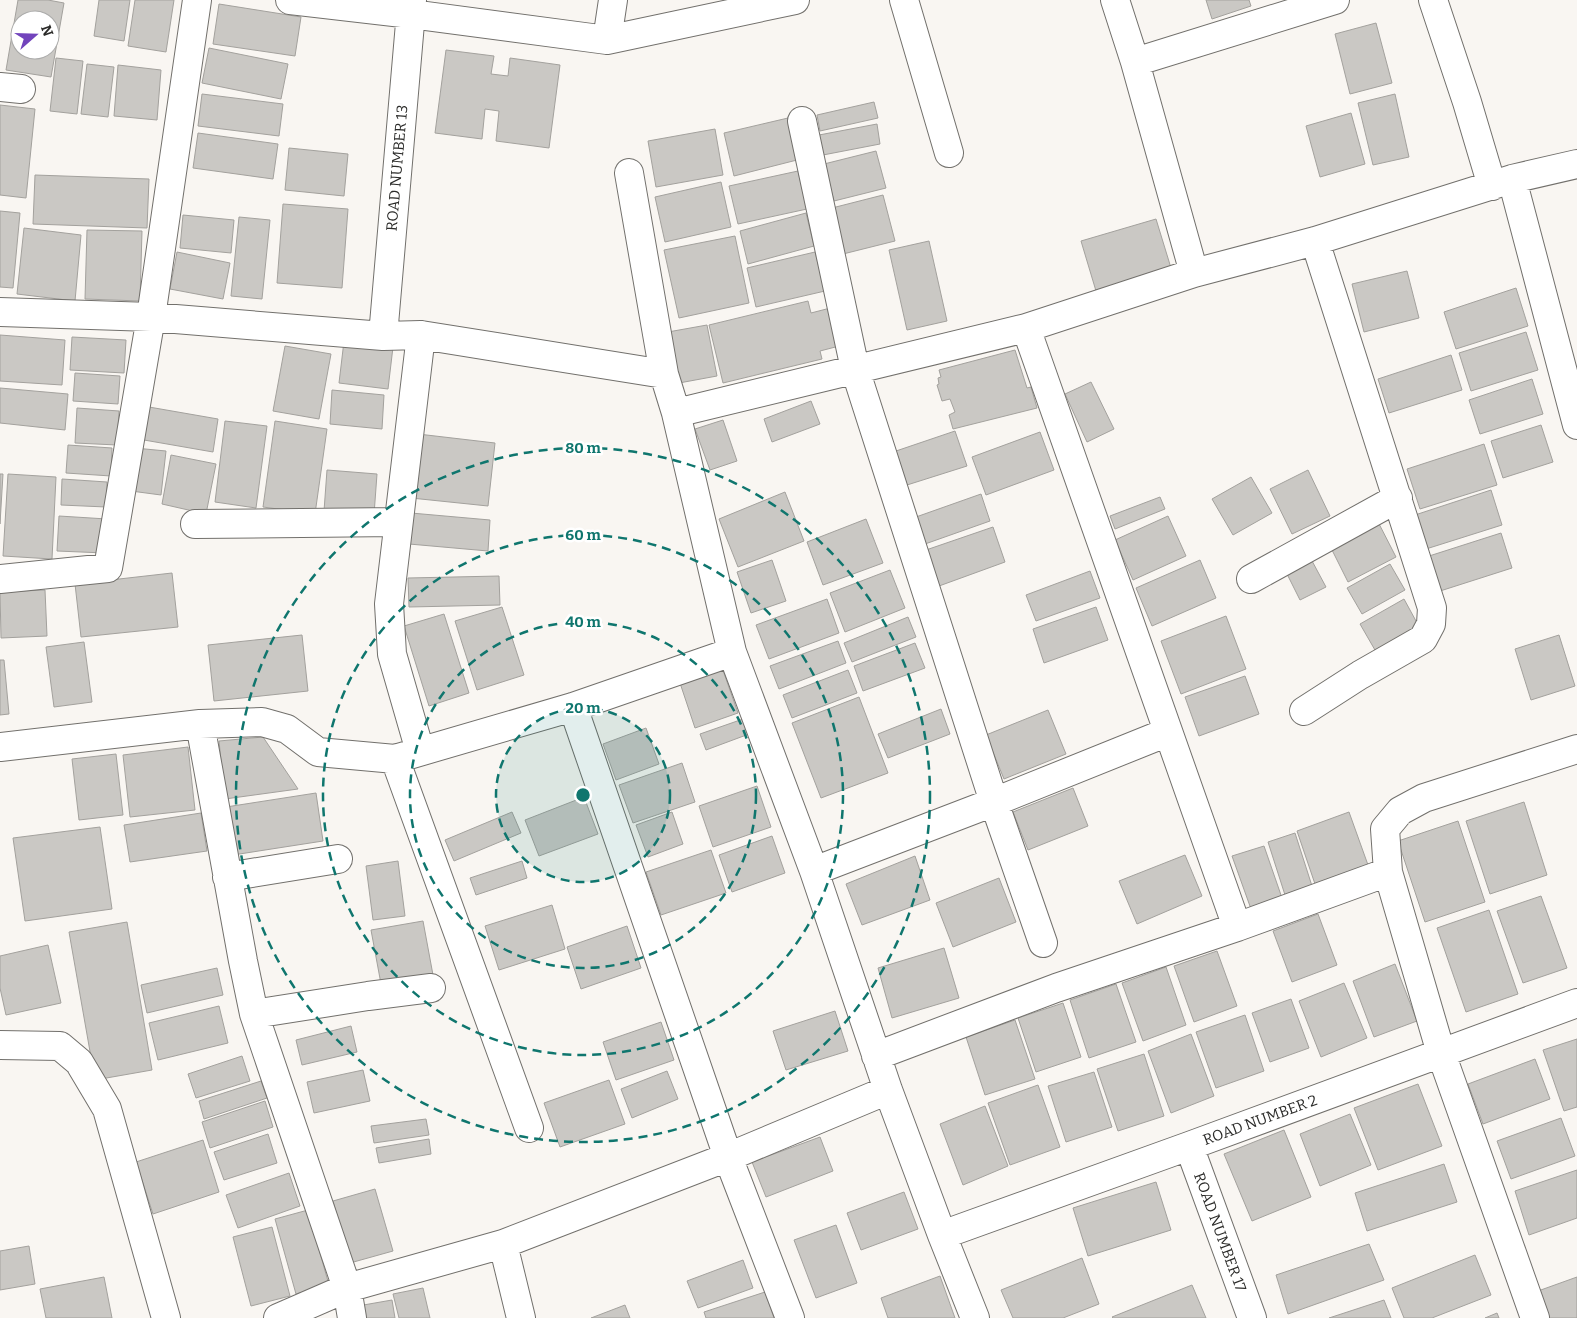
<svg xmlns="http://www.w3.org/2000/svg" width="1577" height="1318" font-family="Bitter,serif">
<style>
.building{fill:#cac8c4;stroke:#a3a19d;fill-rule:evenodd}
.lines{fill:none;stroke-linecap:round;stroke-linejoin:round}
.minor-casing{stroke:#72706c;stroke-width:30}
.minor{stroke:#fff;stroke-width:28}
.ring{fill:none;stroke:#0f766e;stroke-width:2.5;stroke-dasharray:9 6}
.labels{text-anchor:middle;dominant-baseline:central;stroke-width:5;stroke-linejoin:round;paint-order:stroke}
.street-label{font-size:15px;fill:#2b2b29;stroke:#fff}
.centre{fill:#0f766e;stroke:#fff;stroke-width:2.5}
.ring-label{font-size:15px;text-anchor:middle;font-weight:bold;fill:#0f766e;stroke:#fff;stroke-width:5;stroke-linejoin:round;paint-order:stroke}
</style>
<rect width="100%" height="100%" fill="#f9f6f2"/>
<!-- building -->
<path class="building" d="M18,0H48L64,3L51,77L6,70ZM20,20H50V50H20Z
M99,0H130L124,41L94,36Z
M135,0H174L166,52L128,46Z
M1206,0H1249L1251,6L1212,19Z
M219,4L301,17L295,56L213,44Z
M1376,23L1392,83L1350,94L1335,34Z
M209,48L288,64L281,99L202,83Z
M446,50L494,56L491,74L508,76L510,58L560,65L549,148L496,141L499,111L485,109L482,139L435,133Z
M56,58L83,61L77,114L50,111Z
M87,64L114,67L108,117L81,114Z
M118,65L161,70L157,120L114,116Z
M202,94L283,104L279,136L198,126Z
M1395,94L1409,157L1373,165L1358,103Z
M874,102L878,118L820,131L817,115Z
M0,105L35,109L26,198L0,195Z
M1351,113L1365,164L1320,177L1306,126Z
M788,118L797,160L734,176L724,133Z
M877,124L880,144L823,155L819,135Z
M715,129L723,175L656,187L648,141Z
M198,133L278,144L273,179L193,168Z
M289,148L348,154L344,196L285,190Z
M876,151L886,188L834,201L824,164Z
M798,171L807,209L738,224L729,186Z
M35,175L149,179L147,228L33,224Z
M721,182L731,227L665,242L655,197Z
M883,195L895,241L843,254L832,208Z
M283,204L348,209L342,288L277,283Z
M0,211L20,213L13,288L0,287Z
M806,213L814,246L748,264L740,231Z
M183,215L234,220L231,253L180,248Z
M239,217L270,220L262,299L231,296Z
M1156,219L1171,268L1096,291L1081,241Z
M24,228L81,235L75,301L17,294Z
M87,230L142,231L140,301L85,299Z
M735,236L749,303L679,318L664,250Z
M929,241L947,321L907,330L889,250Z
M177,252L230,263L223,299L170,289Z
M815,252L825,291L756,307L747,268Z
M1407,271L1419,318L1364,332L1352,284Z
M1516,288L1528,326L1456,349L1444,312Z
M808,301L811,313L838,306L847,344L820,351L822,359L723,383L709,325Z
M707,325L717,376L679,383L668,332Z
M1526,332L1538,370L1471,391L1459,353Z
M0,335L65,340L62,385L0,381Z
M72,337L126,340L124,373L70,370Z
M344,341L393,347L388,389L339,383Z
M285,346L331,354L319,419L273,411Z
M1015,350L1027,388L1031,387L1037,408L953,429L949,415L955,412L950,399L942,401L937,385L939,384L938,378L941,377L939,370Z
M1451,355L1462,390L1389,413L1378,379Z
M75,373L120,376L118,404L73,401Z
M1532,379L1543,414L1480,434L1469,400Z
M1091,382L1114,429L1087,442L1065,394Z
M0,388L68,394L65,430L0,423Z
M332,390L384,395L382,429L330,424Z
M811,401L820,424L772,442L764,419Z
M149,407L218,419L213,452L144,440Z
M77,408L119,411L117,445L75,443Z
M723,420L737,461L710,470L695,429Z
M225,421L267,426L256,508L215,502Z
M275,421L327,429L315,514L263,507Z
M1541,425L1553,462L1503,478L1491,441Z
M955,431L967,466L907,485L896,451Z
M1040,432L1054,470L986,495L972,457Z
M418,434L495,443L488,506L411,498Z
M1484,444L1497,485L1420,509L1407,469Z
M68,445L112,448L111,476L66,473Z
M135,448L166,451L161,495L131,491Z
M171,455L216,464L206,514L162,504Z
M327,470L377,474L374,515L324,511Z
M1308,470L1330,516L1292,534L1270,489Z
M0,474H3L0,524Z
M8,474L56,477L52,559L3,556Z
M1251,477L1272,513L1233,535L1212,499Z
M62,479L107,482L106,507L61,505Z
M1491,490L1502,525L1426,549L1415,515Z
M785,492L804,541L738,567L719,519Z
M981,494L990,521L925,544L916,517Z
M1160,497L1165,509L1115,529L1110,516Z
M411,513L490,520L488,551L409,544Z
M59,516L107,519L105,553L57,551Z
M1168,516L1186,556L1133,580L1115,540Z
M1375,516L1396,557L1348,582L1327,540Z
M866,519L883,563L823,585L807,542Z
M993,527L1005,562L939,586L926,550Z
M1501,533L1512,568L1437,592L1426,557Z
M1311,559L1326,587L1300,600L1286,572Z
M772,560L786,601L751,613L737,572Z
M1200,560L1216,598L1152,626L1136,588Z
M1390,564L1405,590L1362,614L1347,588Z
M890,570L905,608L845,632L830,593Z
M1090,571L1100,598L1036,621L1026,595Z
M172,573L178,627L81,637L75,584Z
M499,576L500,605L409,607L408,578Z
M45,590L47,636L1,638L0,592Z
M827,599L839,633L769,659L756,625Z
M1404,599L1422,632L1379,657L1360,624Z
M502,607L524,675L477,690L455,621Z
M1096,607L1108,640L1044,663L1033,629Z
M444,614L469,693L429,706L404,626Z
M1226,616L1246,669L1181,694L1161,641Z
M908,617L916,637L852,662L844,643Z
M302,635L308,691L214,701L208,645Z
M1559,635L1575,686L1531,700L1515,649Z
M838,641L846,663L779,689L770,666Z
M84,642L92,702L54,707L46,647Z
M915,643L925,668L863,691L854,666Z
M719,659L738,713L695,728L677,674Z
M0,660H4L9,714L0,715Z
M848,670L857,693L792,718L783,695Z
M1245,676L1259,714L1199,736L1185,697Z
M859,697L888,773L821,798L792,723Z
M941,709L950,734L888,758L878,734Z
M1048,710L1066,754L1004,779L986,735Z
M743,719L749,734L706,750L700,734Z
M646,728L659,764L616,780L603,744Z
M263,737L298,789L225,799L219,741Z
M188,747L195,810L130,817L123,755Z
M116,754L123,815L79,820L72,759Z
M682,763L695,802L633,823L619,785Z
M757,786L771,827L713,847L699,806Z
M1073,788L1088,826L1028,850L1013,812Z
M316,793L323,841L233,855L226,807Z
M584,797L598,834L539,856L525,820Z
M1524,802L1547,875L1490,894L1466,821Z
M512,812L521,833L454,861L445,840Z
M672,812L683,844L648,857L636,825Z
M1349,812L1368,865L1315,884L1297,831Z
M201,813L207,851L130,862L124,825Z
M1458,821L1485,902L1425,922L1398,841Z
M100,827L112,909L25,921L13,838Z
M1295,833L1312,886L1285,895L1268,842Z
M772,836L785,873L732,892L719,855Z
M1264,846L1282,898L1251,909L1232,856Z
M711,850L726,893L661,915L646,872Z
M1185,855L1202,896L1137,924L1119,881Z
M915,856L930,900L862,925L846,884Z
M398,861L405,916L373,920L366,866Z
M522,861L527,878L476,895L470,878Z
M999,878L1016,922L953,947L936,903Z
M1541,896L1567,968L1523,983L1497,911Z
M552,905L565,949L499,970L485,926Z
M1489,910L1518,994L1466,1012L1437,928Z
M1318,914L1337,965L1292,982L1273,931Z
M423,921L433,975L381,984L371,930Z
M127,922L152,1070L95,1080L69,932Z
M627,926L641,968L581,989L567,947Z
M48,945L61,1003L6,1015L0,988V956Z
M944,948L959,998L892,1018L878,968Z
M1217,951L1237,1006L1194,1022L1174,966Z
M1395,964L1417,1021L1374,1037L1353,981Z
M1166,967L1186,1025L1143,1041L1122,983Z
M217,968L223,995L147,1013L141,985Z
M1344,983L1367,1038L1321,1057L1299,1001Z
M1116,984L1136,1042L1089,1058L1070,1000Z
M1291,999L1309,1048L1270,1062L1252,1013Z
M1063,1003L1081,1057L1036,1072L1018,1018Z
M219,1006L228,1043L158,1060L149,1023Z
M835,1011L848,1051L786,1070L773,1031Z
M1245,1015L1264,1071L1216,1088L1196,1032Z
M1015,1020L1035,1079L985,1095L966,1037Z
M661,1022L674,1060L616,1080L603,1042Z
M351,1026L357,1052L302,1065L296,1040Z
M1191,1034L1214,1096L1171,1113L1148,1051Z
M1577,1039V1107L1564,1111L1543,1050Z
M1144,1054L1164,1116L1118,1131L1097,1069Z
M242,1056L250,1081L196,1098L188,1074Z
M1535,1059L1550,1099L1483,1124L1468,1084Z
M363,1070L370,1101L314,1113L307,1082Z
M667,1071L678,1099L632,1118L621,1089Z
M1094,1072L1112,1127L1066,1142L1048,1086Z
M609,1080L625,1124L560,1147L544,1103Z
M261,1081L267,1098L204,1119L199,1101Z
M1418,1084L1442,1146L1378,1170L1354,1108Z
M1038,1085L1060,1147L1010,1165L988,1103Z
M265,1101L273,1127L210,1148L202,1122Z
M985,1106L1008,1166L963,1185L940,1124Z
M1350,1114L1371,1165L1320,1186L1300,1134Z
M1561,1118L1575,1156L1511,1179L1497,1141Z
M426,1119L429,1135L374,1143L371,1126Z
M1284,1130L1311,1197L1252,1221L1224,1154Z
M268,1134L277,1163L224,1180L214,1152Z
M820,1137L833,1171L766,1197L752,1162Z
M429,1139L431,1154L379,1163L376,1148Z
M203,1140L219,1192L153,1214L136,1162Z
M1444,1164L1457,1202L1367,1231L1355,1193Z
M1577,1170V1218L1529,1235L1515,1191Z
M289,1173L300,1206L238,1228L226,1195Z
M1156,1182L1171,1230L1088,1256L1073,1208Z
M375,1189L393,1251L350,1263L333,1201Z
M904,1192L918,1229L861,1250L847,1213Z
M308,1210L329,1285L296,1294L275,1219Z
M836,1225L857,1283L816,1298L794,1240Z
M272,1227L290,1296L251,1306L233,1237Z
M1369,1244L1384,1280L1288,1314L1276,1275Z
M29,1246L35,1284L0,1290V1251Z
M1475,1255L1491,1295L1432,1318H1404L1392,1288Z
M1082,1258L1099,1304L1063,1318H1013L1001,1290Z
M743,1260L753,1288L698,1308L687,1281Z
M940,1276L955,1318H888L881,1298Z
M104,1277L112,1318H46L40,1289Z
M1577,1277V1318H1548L1538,1291Z
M1192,1285L1206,1318H1113L1112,1317Z
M423,1288L430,1318H399L393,1294Z
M765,1292L774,1318H706L704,1312Z
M392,1300L395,1318H354L352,1307Z
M1384,1300L1391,1318H1329Z
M625,1305L630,1318H591Z
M1497,1313L1499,1318H1485Z"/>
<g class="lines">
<defs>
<path id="minor" d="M290,0L411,14L607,40L795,0
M904,0L949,153
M1115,0L1135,62L1194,273
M1433,0L1467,102L1492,186
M607,40L613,0
M1135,62L1335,0
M0,87L21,89
M802,121L855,369L994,802L1043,943
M629,173L664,374L676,413L732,652L814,871L888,1090L942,1235L975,1318
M1512,179L1577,425
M0,312L151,317L383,336L421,335L664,374
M1026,328L1237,927
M383,336L412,0
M676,413L1026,328L1194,273L1315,241L1512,179L1577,164
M195,524L397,522
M0,579L108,568L151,317L197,0
M1251,579L1398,498
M573,707L728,1157L790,1318
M1304,711L1360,675L1423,639L1431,624L1432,608L1315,241
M200,724L243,961L254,1014L347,1288L352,1318
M0,747L200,724L262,722L287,729L318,752L395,759L573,707L732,652
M420,751L392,654L389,604L421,335
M395,759L529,1128
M814,871L994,802L1168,732
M1388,872L1441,1053L1535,1318
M227,877L338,859
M254,1014L368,996L431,988
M0,1045L60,1046L79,1062L107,1109L166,1318
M876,1056L1056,988L1237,927L1388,872L1385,829L1400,811L1424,798L1577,749
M1189,1146L1252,1318
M942,1235L1189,1146L1577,1003
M503,1244L521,1318
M278,1318L347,1288L503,1244L728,1157L888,1090"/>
</defs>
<!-- minor casing -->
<use href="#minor" class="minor-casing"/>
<!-- minor -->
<use href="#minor" class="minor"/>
</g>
<!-- distance rings -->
<circle cx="583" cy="795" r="87" fill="#0f766e" fill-opacity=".12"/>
<g class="ring">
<circle cx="583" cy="795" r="87"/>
<circle cx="583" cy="795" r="173"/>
<circle cx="583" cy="795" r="260"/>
<circle cx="583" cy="795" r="347"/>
</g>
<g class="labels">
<!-- street labels -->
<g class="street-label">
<text transform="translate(397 168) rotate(-85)">ROAD NUMBER 13</text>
<text transform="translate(1260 1120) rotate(-20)">ROAD NUMBER 2</text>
<text transform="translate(1220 1232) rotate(70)">ROAD NUMBER 17</text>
</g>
</g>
<circle cx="583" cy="795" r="8" class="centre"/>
<g class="ring-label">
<text x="583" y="453">80 m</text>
<text x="583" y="540">60 m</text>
<text x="583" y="627">40 m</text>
<text x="583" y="713">20 m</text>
</g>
<!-- north arrow -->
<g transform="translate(35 35) rotate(70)"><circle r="24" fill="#ffffff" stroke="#aaaaa9"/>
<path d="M0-4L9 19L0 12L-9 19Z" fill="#7244bc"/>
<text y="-8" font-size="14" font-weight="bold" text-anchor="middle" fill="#2b2b29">N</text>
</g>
</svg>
